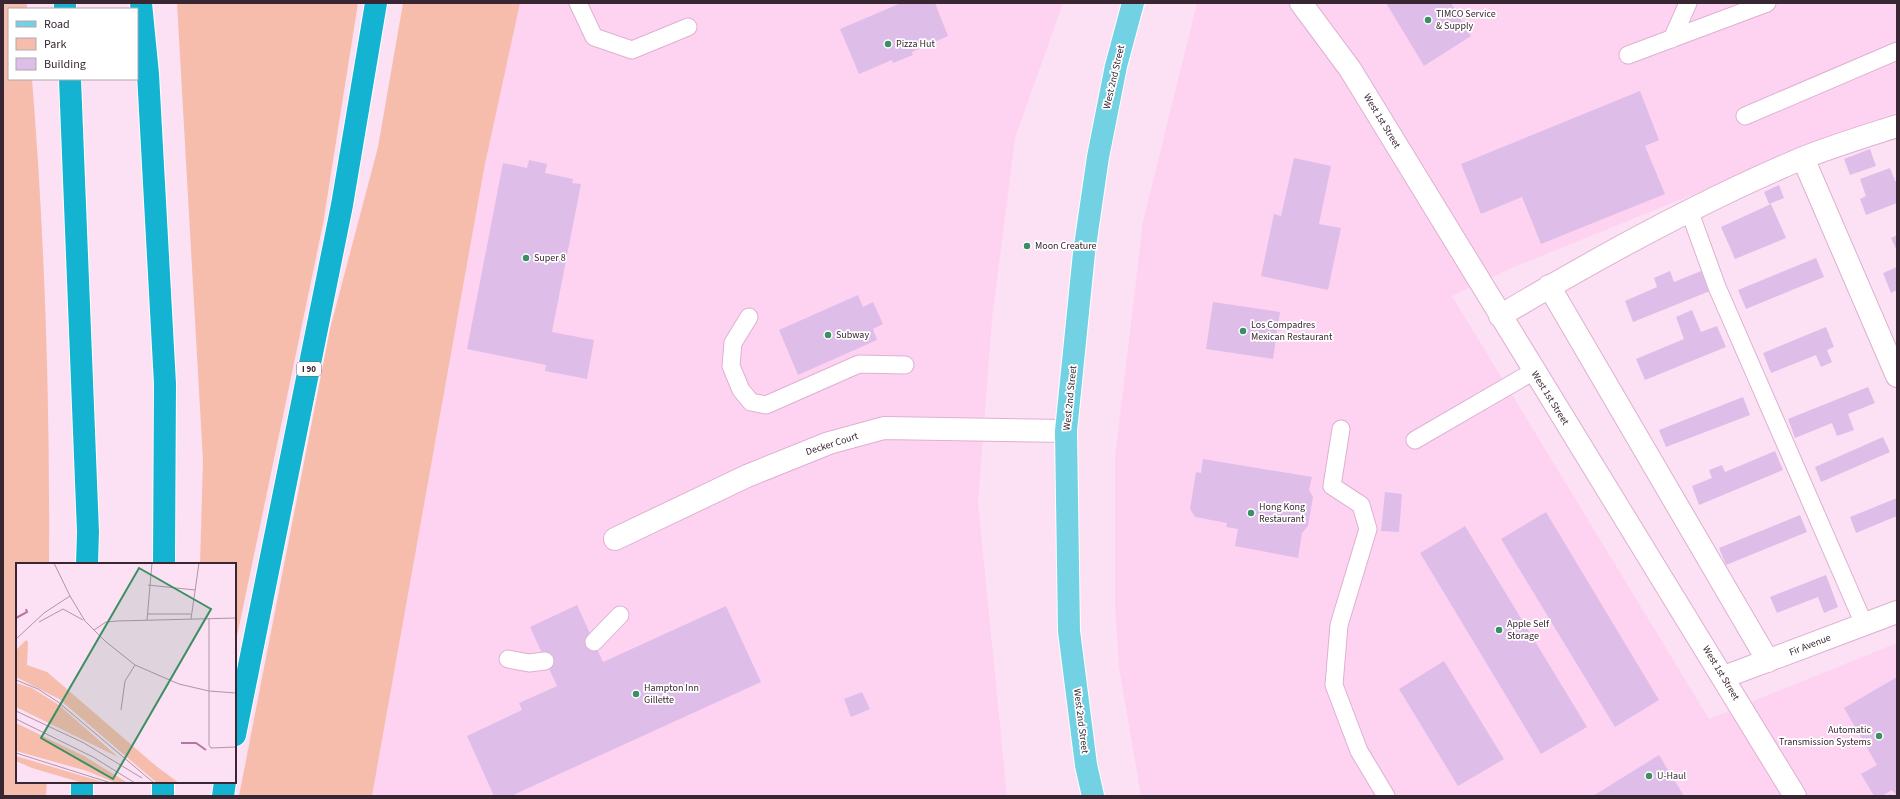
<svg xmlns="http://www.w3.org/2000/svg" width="1900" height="799" font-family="'Source Sans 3',sans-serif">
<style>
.built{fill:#fed3f1}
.green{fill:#f6bdad}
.building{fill:#debee9}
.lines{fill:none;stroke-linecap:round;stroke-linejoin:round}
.service-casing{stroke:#deb0d1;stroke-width:19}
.minor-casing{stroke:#deb0d1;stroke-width:24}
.primary-casing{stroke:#fff;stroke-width:24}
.motorway-casing{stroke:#fff;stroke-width:24}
.service{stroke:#fff;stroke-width:17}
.minor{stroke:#fff;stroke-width:22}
.primary{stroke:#73d1e4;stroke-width:22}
.motorway{stroke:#15b3d2;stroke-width:22}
.poi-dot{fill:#3c8f62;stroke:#fff;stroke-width:1.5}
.labels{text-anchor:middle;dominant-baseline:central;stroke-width:3.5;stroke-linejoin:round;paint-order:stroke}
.shield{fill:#fff;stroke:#746770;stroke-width:1}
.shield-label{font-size:9px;font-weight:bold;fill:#382633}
.poi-label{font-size:10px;fill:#382633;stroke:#fff;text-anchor:start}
.street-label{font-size:10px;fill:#382633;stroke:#fff}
.inset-river{fill:none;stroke:#b477a4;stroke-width:2}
.inset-road{fill:none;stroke:#ae96a7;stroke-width:1}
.view{fill:#3c8f62;fill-opacity:0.15;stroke:#3c8f62;stroke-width:2}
.inset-edge{fill:none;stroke:#382633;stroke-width:2}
</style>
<rect width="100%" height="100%" fill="#fce0f4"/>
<!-- built -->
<path class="built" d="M520,3H1063L1015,138L992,319L978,503L1007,796H372L484,169Z
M1197,3H1897V112L1514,267L1452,296L1709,719L1897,643V796H1141L1119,667L1115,602V458L1143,222Z"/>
<!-- green -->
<path class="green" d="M3,3H27V9H9V79H32C45,240 50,403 49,564H17V782H47L46,796H3Z
M177,3H358L323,224L235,646V564H200L203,461Z
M403,3H520L484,169L372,796H239L330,329L378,147Z"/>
<!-- building -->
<path class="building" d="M901,3H935L948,36L912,52L913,55L893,63L892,60L859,74L840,29Z
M1386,3H1451L1471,36L1424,66Z
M1640,91L1659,140L1645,146L1665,194L1541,244L1522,197L1481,214L1461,164Z
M1870,149L1876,166L1850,175L1844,159Z
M1294,158L1331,166L1319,224L1341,228L1328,290L1261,276L1274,214L1281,216Z
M529,160L547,164L545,173L573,179L572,183L581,184L552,332L594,340L587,379L545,371L546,365L467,349L503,163L527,168Z
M1890,168L1895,181H1897V203L1866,215L1860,199L1866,196L1860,179Z
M1779,185L1784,198L1769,204L1764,192Z
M1771,204L1786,238L1735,259L1721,227Z
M1897,235V251L1891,238Z
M1816,258L1824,277L1746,309L1738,290Z
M1897,267V290L1891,293L1883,273Z
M1670,271L1674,282L1701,271L1710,291L1633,322L1625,301L1657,287L1654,278Z
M858,295L863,307L873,302L883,324L873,329L877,340L798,375L779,330Z
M1213,302L1280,312L1273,359L1206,349Z
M1692,310L1701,332L1717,326L1726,347L1645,380L1636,359L1684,339L1676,317Z
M1826,327L1834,347L1827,350L1832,362L1821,367L1816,355L1771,373L1763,353Z
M1868,387L1875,403L1848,414L1854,430L1837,436L1832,423L1795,438L1788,419Z
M1743,397L1750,415L1666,447L1659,430Z
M1883,437L1890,452L1821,482L1815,467Z
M1775,451L1783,470L1699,505L1692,486L1712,478L1709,470L1722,465L1725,472Z
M1203,459L1312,477L1309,490L1313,497L1308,526L1302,533L1298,558L1235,546L1238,529L1226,527L1227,523L1195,517L1190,509L1196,472L1201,473Z
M1385,492L1402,494L1399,532L1381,531Z
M1897,498V516L1856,533L1850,517Z
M1546,512L1659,700L1615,727L1501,539Z
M1800,515L1807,532L1726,565L1719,548Z
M1465,526L1587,727L1541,754L1420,553Z
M1826,575L1838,607L1824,613L1818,597L1777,613L1770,597Z
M577,605L603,662L726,606L761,682L511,796H494L467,736L522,710L519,703L557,686L530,627Z
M1444,661L1504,759L1458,786L1399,689Z
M1897,677V796L1892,790L1882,796H1874L1861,774L1877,765L1844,708Z
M862,692L870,709L851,717L844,699Z
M1659,755L1684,796H1593Z"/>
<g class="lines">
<defs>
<path id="service" d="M578,3L594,37L632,50L688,27
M1672,39L1688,3
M1628,55L1767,3
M1745,116L1897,51
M1689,210L1717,287L1864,624
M749,317L733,343L731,366L741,390L751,402L766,405L859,364L905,365
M1341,429L1332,486L1361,505L1368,529L1339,625L1334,685L1359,751L1386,796
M1415,440L1534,371
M594,642L620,615
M508,659L529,663L545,661"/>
<path id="minor" d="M1301,3L1350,69L1795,796
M1803,158L1897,376
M1549,286L1768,661
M1500,316C1597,258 1698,202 1803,158C1833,146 1866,136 1897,126
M615,539L747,476L829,443L884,428L1066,431
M1724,677L1897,612"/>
<path id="primary" d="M1093,796L1086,765L1069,631L1066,431L1084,253L1098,157L1116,66L1133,3"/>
<path id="motorway" d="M65,3V9
M141,3L148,74L165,384L164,564
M70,79L88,532L87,564
M235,735L342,205L376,3
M82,796V782
M163,796V782
M223,796L225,782"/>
</defs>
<!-- service casing -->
<use href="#service" class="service-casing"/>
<!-- minor casing -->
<use href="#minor" class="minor-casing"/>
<!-- primary casing -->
<use href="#primary" class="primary-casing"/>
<!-- motorway casing -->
<use href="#motorway" class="motorway-casing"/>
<!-- service -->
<use href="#service" class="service"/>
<!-- minor -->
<use href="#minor" class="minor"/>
<!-- primary -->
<use href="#primary" class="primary"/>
<!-- motorway -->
<use href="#motorway" class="motorway"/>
</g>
<!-- markers -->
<g class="poi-dot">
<circle cx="1428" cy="20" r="4"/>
<circle cx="888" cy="44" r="4"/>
<circle cx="1027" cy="246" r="4"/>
<circle cx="526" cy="258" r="4"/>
<circle cx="1243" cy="331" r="4"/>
<circle cx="828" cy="335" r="4"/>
<circle cx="1251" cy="513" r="4"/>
<circle cx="1499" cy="630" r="4"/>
<circle cx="636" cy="694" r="4"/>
<circle cx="1879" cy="736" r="4"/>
<circle cx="1649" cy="776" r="4"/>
</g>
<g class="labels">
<!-- shield labels -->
<rect class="shield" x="297" y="362" width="24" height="14" rx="3"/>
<g class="shield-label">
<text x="309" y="369">I 90</text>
</g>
<!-- poi labels -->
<g class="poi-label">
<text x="1436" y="14">TIMCO Service<tspan x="1436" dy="12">&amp; Supply</tspan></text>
<text x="896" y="44">Pizza Hut</text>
<text x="1035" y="246">Moon Creature</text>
<text x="534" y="258">Super 8</text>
<text x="1251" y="325">Los Compadres<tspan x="1251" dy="12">Mexican Restaurant</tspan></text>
<text x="836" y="335">Subway</text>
<text x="1259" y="507">Hong Kong<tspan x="1259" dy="12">Restaurant</tspan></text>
<text x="1507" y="624">Apple Self<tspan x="1507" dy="12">Storage</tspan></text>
<text x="644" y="688">Hampton Inn<tspan x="644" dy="12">Gillette</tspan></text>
<text x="1871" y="730" text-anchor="end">Automatic<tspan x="1871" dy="12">Transmission Systems</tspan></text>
<text x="1657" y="776">U-Haul</text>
</g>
<!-- street labels -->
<g class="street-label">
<text transform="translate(1114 77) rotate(-77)">West 2nd Street</text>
<text transform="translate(1382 121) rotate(59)">West 1st Street</text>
<text transform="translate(1070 398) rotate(-84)">West 2nd Street</text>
<text transform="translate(1550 398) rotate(58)">West 1st Street</text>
<text transform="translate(832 444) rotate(-18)">Decker Court</text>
<text transform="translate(1810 645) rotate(-21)">Fir Avenue</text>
<text transform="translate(1721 673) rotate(59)">West 1st Street</text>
<text transform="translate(1081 721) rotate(83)">West 2nd Street</text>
</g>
</g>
<!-- overview -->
<g transform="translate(16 563)">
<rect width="220" height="220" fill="#fce0f4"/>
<path d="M10,77L12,79L11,102L31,109L140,203L163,220H141L43,136L0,114V87ZM0,120L16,125L43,142L102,194L0,144ZM0,160L68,193L112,220H100L71,208L0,188ZM0,193L90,220H67L16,205L0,198Z" fill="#f6bdad"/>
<path class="inset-river" d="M0,55L11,49L10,46M165,180H180L190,187"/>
<path class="inset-road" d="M38,0L54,33L69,58L89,78L119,102L163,121L193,128L220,130M132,22L179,27M131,51H175M193,55V182L195,185L220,184M175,56L183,0M131,57L136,0M23,59L47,46L67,57M78,67L90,59L101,58L220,55M0,76L28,50L54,33M0,117L22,126L42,139L138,220M105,147L109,118L119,102M0,148L68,180L126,215M0,156L77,194L119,220M0,190L95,220"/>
<path class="view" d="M123,5L195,46L97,216L25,175Z"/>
<rect width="220" height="220" class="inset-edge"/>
</g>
<!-- border -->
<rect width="1900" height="799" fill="none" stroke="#382633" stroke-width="8"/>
<!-- legend -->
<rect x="8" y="8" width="130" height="72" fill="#ffffff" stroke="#afa8ad"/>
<rect x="16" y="21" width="20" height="6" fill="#73d1e4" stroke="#afa8ad"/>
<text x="44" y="28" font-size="12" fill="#382633">Road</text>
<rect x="16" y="38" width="20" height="12" fill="#f6bdad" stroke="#afa8ad"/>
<text x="44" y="48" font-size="12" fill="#382633">Park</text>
<rect x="16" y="58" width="20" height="12" fill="#debee9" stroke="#afa8ad"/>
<text x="44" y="68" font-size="12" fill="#382633">Building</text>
</svg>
